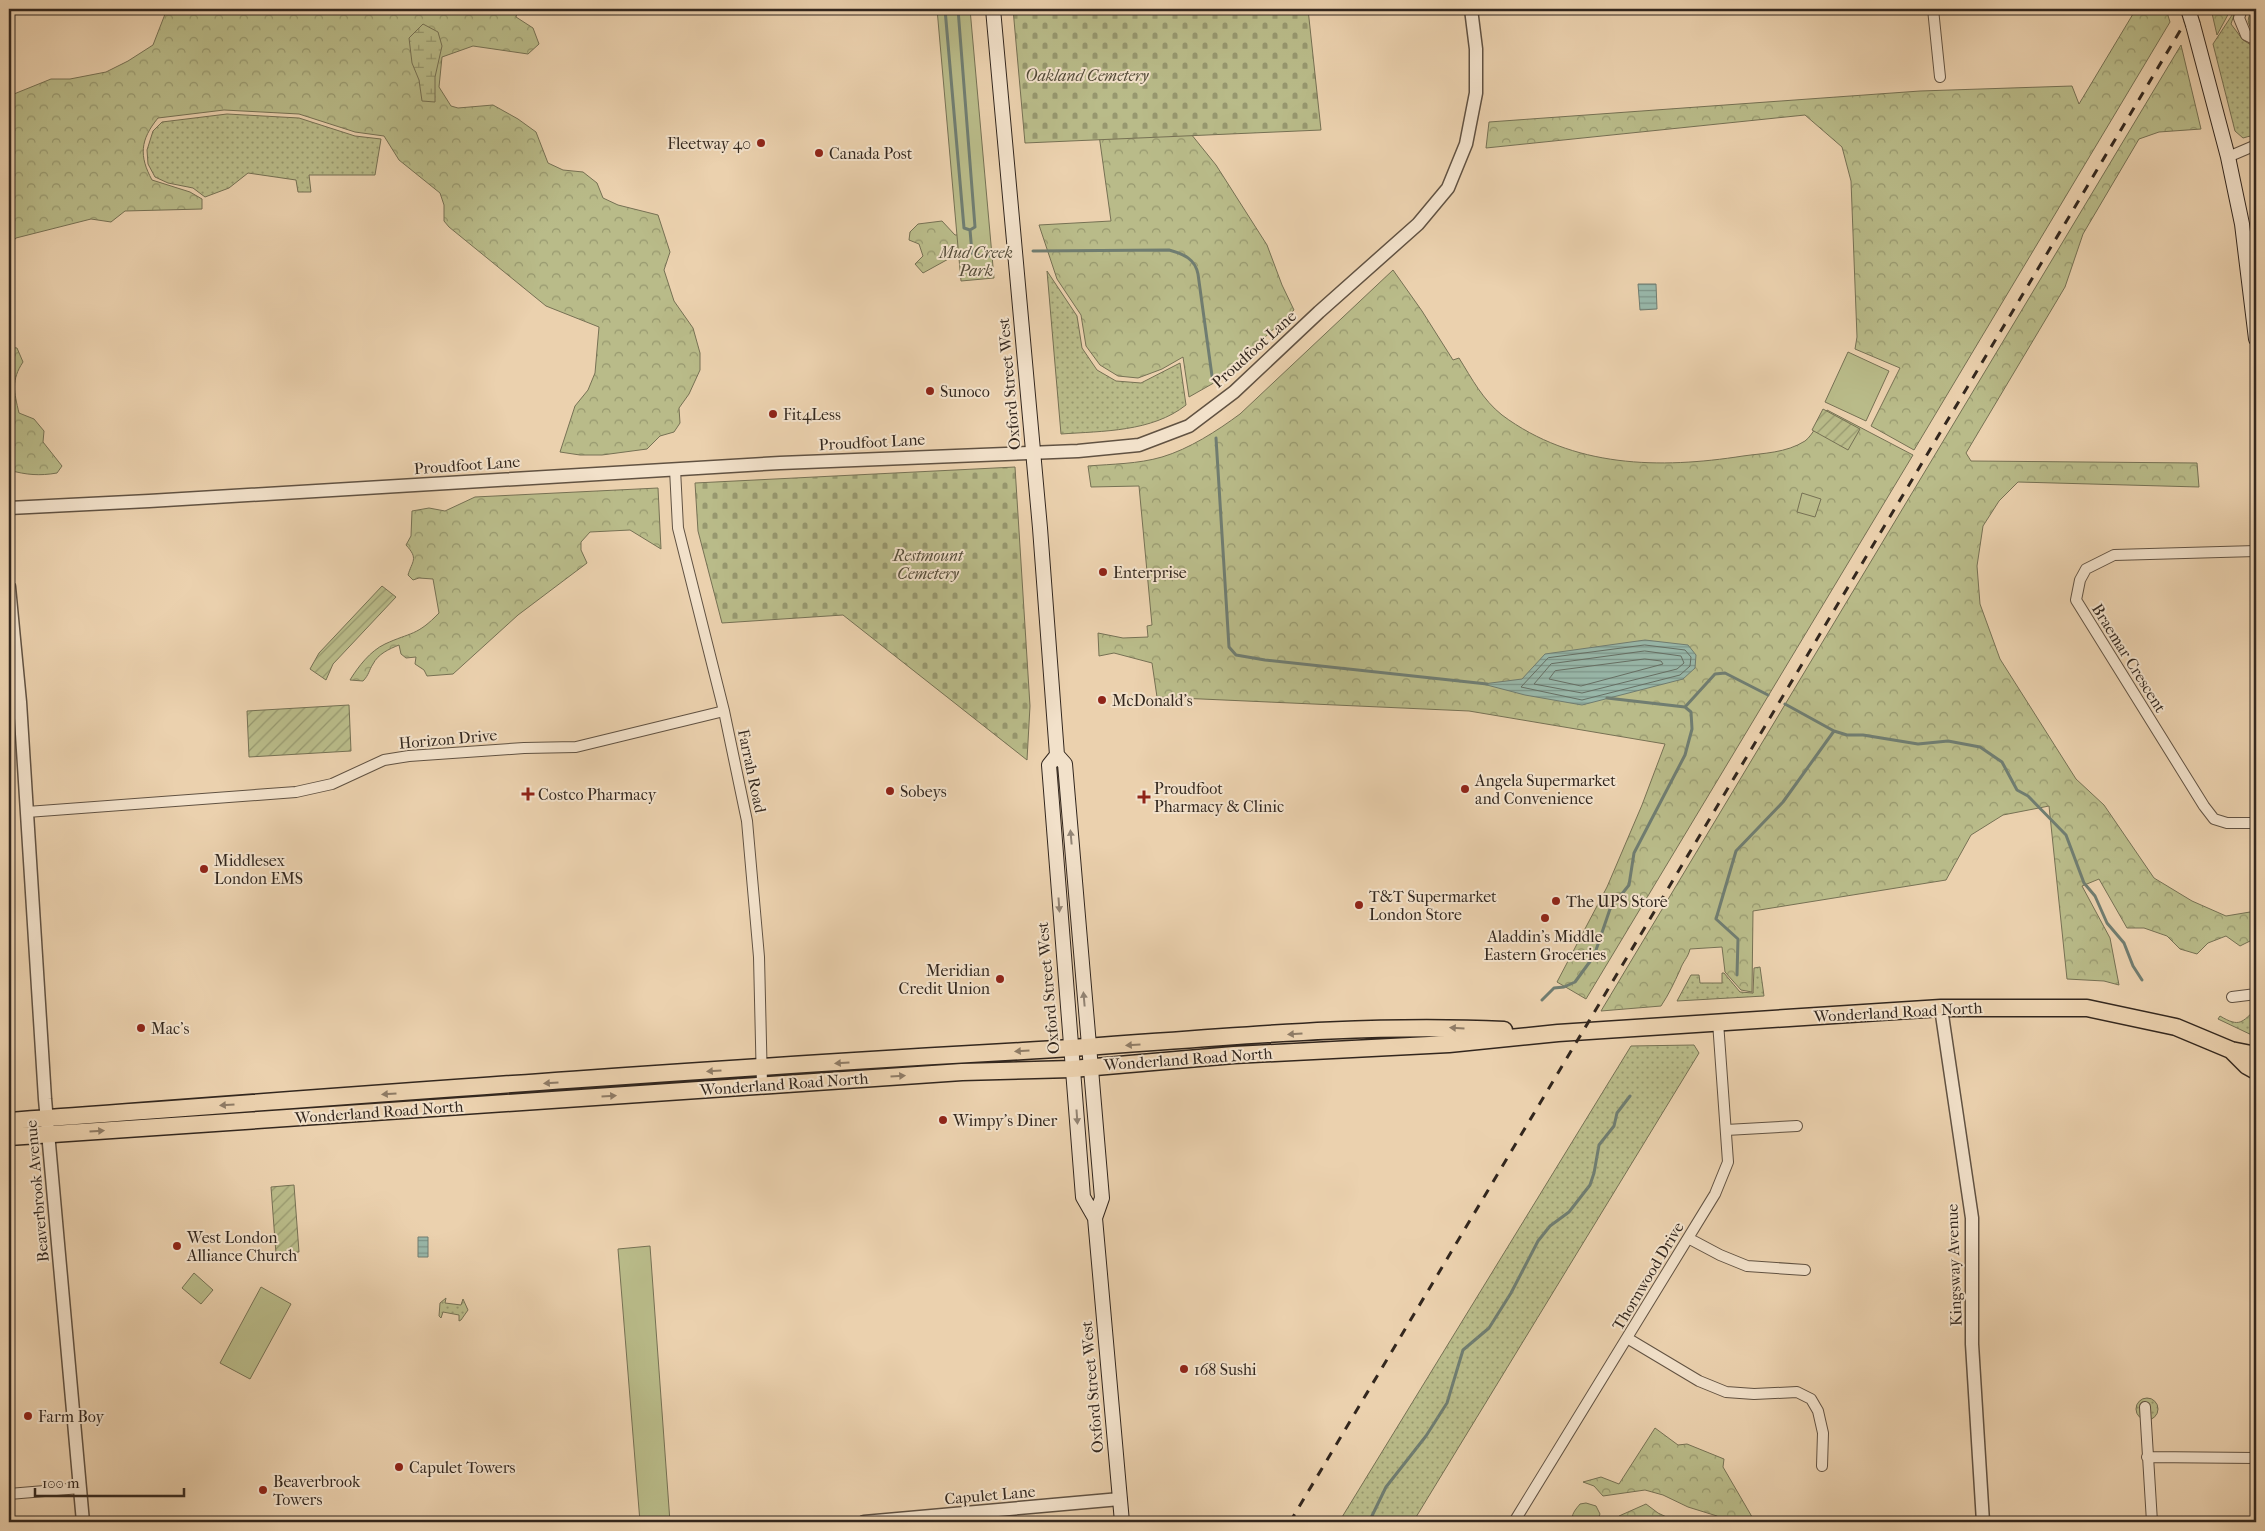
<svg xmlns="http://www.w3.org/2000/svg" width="2265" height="1531" font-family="'IM FELL French Canon',serif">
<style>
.grass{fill:url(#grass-dots);stroke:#767154}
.forest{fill:url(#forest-crowns);stroke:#767154}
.wetland{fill:url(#wetland-marsh);stroke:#767154}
.cemetery{fill:url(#cemetery-stones);stroke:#767154}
.park{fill:#b9bb89;stroke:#767154}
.garden{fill:url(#garden-furrows);stroke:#767154}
.water{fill:url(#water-rules);stroke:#707d71}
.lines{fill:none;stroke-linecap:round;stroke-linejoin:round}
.shore{stroke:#666f64;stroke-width:1}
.stream{stroke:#707d71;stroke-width:3}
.minor-casing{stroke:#615242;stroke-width:12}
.tertiary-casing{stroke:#615242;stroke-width:15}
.secondary-casing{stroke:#33271e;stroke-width:16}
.primary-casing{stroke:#33271e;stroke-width:19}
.minor{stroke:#f2e1ca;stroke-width:10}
.tertiary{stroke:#f2e1ca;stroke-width:12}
.secondary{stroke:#f2e1ca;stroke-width:14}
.primary{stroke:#ebd1ae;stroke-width:16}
.rail{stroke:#33271e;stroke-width:3;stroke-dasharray:9 9;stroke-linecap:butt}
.secondary-bridge-casing{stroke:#33271e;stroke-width:16;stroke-linecap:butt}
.secondary-bridge{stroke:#f2e1ca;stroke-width:14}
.oneway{fill:#928474}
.oneway2{fill:#8f7c66}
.poi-dot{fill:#8f2418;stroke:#f2e1ca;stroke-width:2}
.labels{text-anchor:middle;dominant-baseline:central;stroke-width:4;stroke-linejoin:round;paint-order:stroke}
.park-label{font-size:16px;font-style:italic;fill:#544c39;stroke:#f2e1ca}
.poi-label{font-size:16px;fill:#33271e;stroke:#f2e1ca;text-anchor:start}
.street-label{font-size:16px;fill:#33271e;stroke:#f2e1ca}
</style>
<defs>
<pattern id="grass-dots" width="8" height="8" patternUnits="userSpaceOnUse" patternTransform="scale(1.25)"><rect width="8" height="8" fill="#b9bb89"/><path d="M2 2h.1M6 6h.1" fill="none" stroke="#97986f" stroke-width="1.8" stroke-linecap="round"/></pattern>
<pattern id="forest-crowns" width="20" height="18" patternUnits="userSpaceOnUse" patternTransform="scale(1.25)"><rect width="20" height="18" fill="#b9bb89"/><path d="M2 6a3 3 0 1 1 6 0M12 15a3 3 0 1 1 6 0" fill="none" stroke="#97986f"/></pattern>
<pattern id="wetland-marsh" width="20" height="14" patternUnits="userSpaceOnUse" patternTransform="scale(1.25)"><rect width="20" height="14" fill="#b9bb89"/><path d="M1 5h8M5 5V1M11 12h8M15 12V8" fill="none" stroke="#97986f"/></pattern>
<pattern id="cemetery-stones" width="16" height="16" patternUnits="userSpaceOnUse" patternTransform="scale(1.25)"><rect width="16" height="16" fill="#b9bb89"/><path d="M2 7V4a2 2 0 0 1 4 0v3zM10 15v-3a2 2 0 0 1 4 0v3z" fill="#97986f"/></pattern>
<pattern id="garden-furrows" width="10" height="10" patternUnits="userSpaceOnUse" patternTransform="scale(1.25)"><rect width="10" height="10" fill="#b9bb89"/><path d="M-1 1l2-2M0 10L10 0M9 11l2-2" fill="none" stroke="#97986f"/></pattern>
<pattern id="water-rules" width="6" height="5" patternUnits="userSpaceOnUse" patternTransform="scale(1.25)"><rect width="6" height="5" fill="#98b7a9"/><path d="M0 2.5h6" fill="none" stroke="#7d9589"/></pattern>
</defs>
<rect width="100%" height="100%" fill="#ebd1ae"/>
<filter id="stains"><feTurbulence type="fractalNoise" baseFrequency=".004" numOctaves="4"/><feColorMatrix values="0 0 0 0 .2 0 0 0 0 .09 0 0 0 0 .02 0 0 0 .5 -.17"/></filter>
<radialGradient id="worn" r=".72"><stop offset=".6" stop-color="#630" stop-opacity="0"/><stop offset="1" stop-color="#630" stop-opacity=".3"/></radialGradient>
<!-- grass -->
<path class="grass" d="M2236,9L2231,24L2243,40L2256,48V130L2254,135L2243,138L2235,131L2213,44Z
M2256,11V32H2255C2248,25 2246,21 2251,12Z
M227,114L299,118L355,136L381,139L375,175H309L311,192H298L296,180L248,173L229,188L205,197L193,188L168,183L155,177L148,164L147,150L153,131L162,122Z
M1047,271L1077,316L1082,348L1097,370L1116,381L1141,383L1180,363L1186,405C1152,432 1103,431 1061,434Z
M1760,967L1764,996L1677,1001L1691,975H1699L1700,983H1722V973H1724L1740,992L1753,993L1754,968Z
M2256,1009V1037L2218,1019L2220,1016C2240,1028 2242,1022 2256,1009Z
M1694,1045L1699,1053L1413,1522H1339L1631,1046Z
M446,1298L445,1303L461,1305L463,1299L468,1310L461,1320L459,1321V1315L443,1312L441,1318L439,1316L440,1303Z
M2136 1409a11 11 0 1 1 22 0a11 11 0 1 1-22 0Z"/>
<!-- forest -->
<path class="forest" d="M167,9H518L516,17L533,28L539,44L528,54L473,46L442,57L439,87L451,106L458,108L493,105L518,119L536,132L548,163L563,170L583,172L597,183L603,198L618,205L658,215L670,252L664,270L674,301L693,328L700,353V370L689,394L679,408L680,423L674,432L660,436L647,449L602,455H580L560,452L575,406L588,390L595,373L599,327L546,306L449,227L444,221V205L440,193L399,160L384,136L355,132L299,114L224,110L158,118C140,140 139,156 152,180L190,192L202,199V209L125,211L111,222L91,219L16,238L9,246V96L51,79H70L106,72L128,61L153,45Z
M1085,9L1091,10L1216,165L1267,245L1282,285L1294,310L1219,380L1189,397L1183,357L1162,369L1138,378L1118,376L1100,365L1086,346L1081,315L1057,279L1039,225L1111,221L1095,106Z
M2136,9H2166L2170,22L1914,450L1871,426L1900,368L1855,349L1857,337L1851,181L1842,147L1805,115L1486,148L1489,122L1920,91L2072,86L2079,104Z
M2211,9H2231L2217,35Z
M2181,45L2201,129L2159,132L2139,139L2083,234L2065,287L1966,453L1971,461L2197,463L2199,487L2018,482L1999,501L1983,526L1977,566L1980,604L2000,659L2076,779L2104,805L2154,878L2192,901L2226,916L2256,911V938L2240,946L2226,936L2208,943L2197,954L2180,949L2167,936L2144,928H2127L2099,879L2082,886L2110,938L2119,985L2104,981L2067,979L2049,806L2003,815L1971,835L1946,880L1753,911L1752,992L1741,990L1725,972L1722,947L1690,949C1688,958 1683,961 1680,970C1674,983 1669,994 1661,1006L1601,1011Z
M942,221L955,235L975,234L966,260L952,257L923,273L915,264L923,256L919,244L909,240L910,232L918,224Z
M1393,270L1422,311L1453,360L1459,358C1472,379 1483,400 1502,415C1573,468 1660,469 1743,456C1764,453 1786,453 1805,441C1813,435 1820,419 1827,410L1913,455L1586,999L1557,982L1607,887L1642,805L1665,744L1469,711L1157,697L1152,663L1114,653L1099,656L1098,633L1123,638L1148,637L1147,626L1152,625L1139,486L1091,487L1088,466C1112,464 1138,464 1162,457C1189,449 1217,431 1240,414Z
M9,292L12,295C10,309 15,315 14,329L9,333Z
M9,347L17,348L23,362C11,380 14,392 19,413L34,419L44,431L43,442L62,466L57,473C40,476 26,475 9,470Z
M658,488L661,549L630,530L590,532L581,542V550L587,563L518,615L453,674L427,676L424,670L415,664L416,657L406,658L401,654L399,645C389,649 378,654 373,664C369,670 369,675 363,681L350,680C358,667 370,651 385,644C411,632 417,636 439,613L433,579L419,578L413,580L408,575C412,561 419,559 406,545L411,536L412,511L429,508L445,511L475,497Z
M1655,1428L1678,1445L1687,1444L1724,1459L1723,1467L1755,1522H1724L1717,1516L1688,1507L1663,1495L1645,1490L1603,1496L1594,1486L1583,1482L1601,1477L1619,1484Z
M1646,1504L1658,1513L1677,1522H1616L1619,1516Z"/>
<!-- wetland -->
<path class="wetland" d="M423,24L438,32L442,46L435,77V102L422,101L419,80L412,63L409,38Z"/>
<!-- cemetery -->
<path class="cemetery" d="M1013,9H1308L1321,130L1025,143Z
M1015,467L1030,706L1027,760L843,615L722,623L698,531L695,483Z"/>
<!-- park -->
<path class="park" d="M937,9H970L994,278L961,281Z
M1848,352L1889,371L1866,421L1825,402Z
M1802,493L1821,499L1815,517L1797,512Z
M650,1246L670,1522H640L618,1249Z
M194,1273L213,1290L201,1304L182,1288Z
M261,1287L291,1304L250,1379L220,1363Z
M1586,1503L1596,1506L1600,1514L1597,1522H1573C1570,1515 1576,1509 1580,1504Z"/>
<!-- garden -->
<path class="garden" d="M1823,409L1860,429L1848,450L1812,430Z
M382,586L396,597L333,664L326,680L310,669L319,653Z
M349,705L351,751L249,757L247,711Z
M294,1185L299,1252L276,1254L271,1187Z"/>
<!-- water -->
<path class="water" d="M1638,284H1656L1657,309L1640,310Z
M1645,640L1688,645L1696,655L1695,668L1683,679L1582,705L1525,695L1483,684L1522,679L1545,654Z
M418,1237H428V1257H418Z"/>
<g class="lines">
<!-- shore -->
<path class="shore" d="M1645,645L1685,650L1691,657L1690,666L1680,675L1582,700L1521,687L1548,658Z
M1645,651L1681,656L1684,663L1677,669L1582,693L1534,684L1551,664Z
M1645,659L1661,661L1663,664L1581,686L1549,679L1555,671Z"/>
<!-- stream -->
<path class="stream" d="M945,9L964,228L970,230
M958,9L975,227L970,230
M970,230L972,253L984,257L994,255
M1033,251L1169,250C1184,254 1195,259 1198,274L1212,376
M1216,438L1229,647L1236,655L1265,660L1487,684
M1785,704L1834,731L1847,735H1863L1918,744L1948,741L1980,747L2002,762L2017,790L2028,796L2066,835L2084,883L2095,896L2107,923L2124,943L2133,966L2142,980
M1685,707L1715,674L1725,673L1768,695
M1737,975L1738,939L1716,919L1736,851L1783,802L1834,731
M1542,1000L1554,988L1564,987L1575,982L1594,956L1610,909L1629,885L1634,853L1685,755L1692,729L1691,712L1685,707L1607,698
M1369,1522L1386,1487L1426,1436L1447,1403L1463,1350L1489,1328L1511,1293L1538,1241L1550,1226L1569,1212L1590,1185L1594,1173L1599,1145L1614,1126L1617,1113L1630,1096"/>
<defs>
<path id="minor" d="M1933,9L1940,77
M2242,9L2239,18L2246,35L2256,40
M2228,157L2256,145
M675,469L678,528L724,711L747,821L759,957L762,1085
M2256,551L2114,555L2086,569L2080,580L2076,600L2204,806L2214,819L2227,823H2256
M27,812L296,792L332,784L384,760L409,756L524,748L576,747L724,711
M2232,997L2256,994
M1726,1130L1797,1126
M1688,1238L1720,1255L1747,1266L1805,1270
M1627,1338L1699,1381L1726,1392L1754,1394L1797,1392L1811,1399L1818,1411L1823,1433L1822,1466
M2145,1407L2152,1522
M2147,1457L2256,1458
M9,1494L80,1488
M1514,1522L1715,1194L1728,1162L1718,1022"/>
<path id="tertiary" d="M9,508L149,501L780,463L1078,451L1139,445L1189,426L1234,392L1319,312L1418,224L1448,188L1466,144L1476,93V49L1471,9
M9,587L20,702L45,1099L83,1522
M1941,1008L1972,1218V1344L1983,1522
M864,1522L1120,1499"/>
<path id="secondary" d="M993,9L1040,528L1057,755L1065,764L1102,1198L1095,1218
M2193,25L2228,157L2242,224L2256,339
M1057,755L1049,765L1083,1197L1095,1218L1122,1522"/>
<path id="primary" d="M2231,1050L2247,1066L2256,1071
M9,1121C346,1096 684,1070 1023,1051C1182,1042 1344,1022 1504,1030
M9,1137L962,1072L1072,1069L1234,1055L1449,1044L1558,1033L1941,1008H2087L2176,1027L2231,1050L2256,1055"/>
</defs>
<!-- minor casing -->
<use href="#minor" class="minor-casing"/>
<!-- tertiary casing -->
<use href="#tertiary" class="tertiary-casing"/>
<!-- secondary casing -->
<use href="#secondary" class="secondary-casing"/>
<!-- primary casing -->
<use href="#primary" class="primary-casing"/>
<!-- minor -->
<use href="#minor" class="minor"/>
<!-- tertiary -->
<use href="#tertiary" class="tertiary"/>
<!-- secondary -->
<use href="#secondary" class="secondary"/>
<!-- primary -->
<use href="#primary" class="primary"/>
<!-- rail -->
<path class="rail" d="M1290,1522L2193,9"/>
<defs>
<path id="secondary-bridge" d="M2188,9L2193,25"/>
</defs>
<!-- secondary-bridge casing -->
<use href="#secondary-bridge" class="secondary-bridge-casing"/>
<!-- secondary-bridge -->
<use href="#secondary-bridge" class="secondary-bridge"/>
</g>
<!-- one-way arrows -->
<defs><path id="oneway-solid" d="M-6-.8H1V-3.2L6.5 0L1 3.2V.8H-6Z" transform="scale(1.25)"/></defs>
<g class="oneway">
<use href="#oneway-solid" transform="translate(1071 837) rotate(-95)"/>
<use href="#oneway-solid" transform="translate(1059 905) rotate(86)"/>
<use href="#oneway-solid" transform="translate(1084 999) rotate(-95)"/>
<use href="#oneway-solid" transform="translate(1077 1117) rotate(86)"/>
</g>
<g class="oneway2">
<use href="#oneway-solid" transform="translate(1457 1028) rotate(-177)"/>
<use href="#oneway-solid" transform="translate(1295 1034) rotate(176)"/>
<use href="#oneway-solid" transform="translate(1133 1045) rotate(176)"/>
<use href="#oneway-solid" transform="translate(1022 1051) rotate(177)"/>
<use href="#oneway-solid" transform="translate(842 1063) rotate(176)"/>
<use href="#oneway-solid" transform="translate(714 1071) rotate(176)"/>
<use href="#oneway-solid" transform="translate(898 1076) rotate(-4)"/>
<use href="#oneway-solid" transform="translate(551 1083) rotate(176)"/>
<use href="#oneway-solid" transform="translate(389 1094) rotate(176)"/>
<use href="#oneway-solid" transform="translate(609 1096) rotate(-4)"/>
<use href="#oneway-solid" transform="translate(227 1105) rotate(176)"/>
<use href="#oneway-solid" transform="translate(97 1131) rotate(-4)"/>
</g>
<!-- markers -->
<g class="poi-dot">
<circle cx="761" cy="143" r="5"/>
<circle cx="819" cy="153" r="5"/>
<circle cx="930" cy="391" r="5"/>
<circle cx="773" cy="414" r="5"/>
<circle cx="1103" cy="572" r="5"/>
<circle cx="1102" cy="700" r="5"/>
<circle cx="1465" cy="789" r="5"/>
<circle cx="890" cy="791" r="5"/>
<path d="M525.5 786.5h5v5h5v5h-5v5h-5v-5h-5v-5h5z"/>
<path d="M1141.5 789.5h5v5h5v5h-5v5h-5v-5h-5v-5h5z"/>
<circle cx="204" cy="869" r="5"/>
<circle cx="1556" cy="901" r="5"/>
<circle cx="1359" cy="905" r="5"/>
<circle cx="1545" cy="918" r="5"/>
<circle cx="1000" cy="979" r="5"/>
<circle cx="141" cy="1028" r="5"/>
<circle cx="943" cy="1120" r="5"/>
<circle cx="177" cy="1246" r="5"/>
<circle cx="1184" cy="1369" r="5"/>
<circle cx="28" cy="1416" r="5"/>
<circle cx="399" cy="1467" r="5"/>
<circle cx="263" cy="1490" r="5"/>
</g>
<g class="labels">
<!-- park labels -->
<g class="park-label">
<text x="1087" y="75">Oakland Cemetery</text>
<text x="976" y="252">Mud Creek<tspan x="976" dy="18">Park</tspan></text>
<text x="928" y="555">Restmount<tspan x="928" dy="18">Cemetery</tspan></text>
</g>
<!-- poi labels -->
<g class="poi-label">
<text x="751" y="143" text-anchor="end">Fleetway 40</text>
<text x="829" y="153">Canada Post</text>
<text x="940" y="391">Sunoco</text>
<text x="783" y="414">Fit4Less</text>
<text x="1113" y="572">Enterprise</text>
<text x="1112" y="700">McDonald's</text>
<text x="1475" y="780">Angela Supermarket<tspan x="1475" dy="18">and Convenience</tspan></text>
<text x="1154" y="788">Proudfoot<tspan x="1154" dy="18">Pharmacy &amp; Clinic</tspan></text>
<text x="900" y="791">Sobeys</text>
<text x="538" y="794">Costco Pharmacy</text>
<text x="214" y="860">Middlesex<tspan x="214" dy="18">London EMS</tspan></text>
<text x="1369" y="896">T&amp;T Supermarket<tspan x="1369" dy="18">London Store</tspan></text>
<text x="1566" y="901">The UPS Store</text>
<text x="1545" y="936" text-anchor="middle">Aladdin's Middle<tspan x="1545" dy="18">Eastern Groceries</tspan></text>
<text x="990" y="970" text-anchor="end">Meridian<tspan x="990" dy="18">Credit Union</tspan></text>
<text x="151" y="1028">Mac's</text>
<text x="953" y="1120">Wimpy's Diner</text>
<text x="187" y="1237">West London<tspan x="187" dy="18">Alliance Church</tspan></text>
<text x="1194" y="1369">168 Sushi</text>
<text x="38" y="1416">Farm Boy</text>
<text x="409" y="1467">Capulet Towers</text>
<text x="273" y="1481">Beaverbrook<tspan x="273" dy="18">Towers</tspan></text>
</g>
<!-- street labels -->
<g class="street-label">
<text transform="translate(1254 349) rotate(-42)">Proudfoot Lane</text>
<text transform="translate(1009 384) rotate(-95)">Oxford Street West</text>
<text transform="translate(872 442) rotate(-3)">Proudfoot Lane</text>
<text transform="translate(467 465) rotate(-4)">Proudfoot Lane</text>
<text transform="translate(2129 658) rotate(58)">Braemar Crescent</text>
<text transform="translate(448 739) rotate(-5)">Horizon Drive</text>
<text transform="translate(752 771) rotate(78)">Farrah Road</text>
<text transform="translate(1048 988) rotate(-95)">Oxford Street West</text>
<text transform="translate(1898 1012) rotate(-3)">Wonderland Road North</text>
<text transform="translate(1188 1059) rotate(-4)">Wonderland Road North</text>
<text transform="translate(784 1084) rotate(-4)">Wonderland Road North</text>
<text transform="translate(379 1112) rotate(-4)">Wonderland Road North</text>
<text transform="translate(37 1191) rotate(-95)">Beaverbrook Avenue</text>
<text transform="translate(1954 1265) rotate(-92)">Kingsway Avenue</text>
<text transform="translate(1648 1276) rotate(-59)">Thornwood Drive</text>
<text transform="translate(1092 1387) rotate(-95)">Oxford Street West</text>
<text transform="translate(990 1495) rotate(-5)">Capulet Lane</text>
</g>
</g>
<!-- margin -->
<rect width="2265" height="1531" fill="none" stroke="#ebd1ae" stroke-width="30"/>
<rect x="10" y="10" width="2245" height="1511" fill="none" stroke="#33271e" stroke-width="2.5"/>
<rect x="15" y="15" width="2235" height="1501" fill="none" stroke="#33271e"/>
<!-- scale -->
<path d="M35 1488v8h149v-8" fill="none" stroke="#33271e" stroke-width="2.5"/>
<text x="42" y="1488" font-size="15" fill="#33271e" stroke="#f2e1ca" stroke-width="4" paint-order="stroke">100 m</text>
<rect width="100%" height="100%" filter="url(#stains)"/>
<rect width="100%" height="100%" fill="url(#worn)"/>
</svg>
